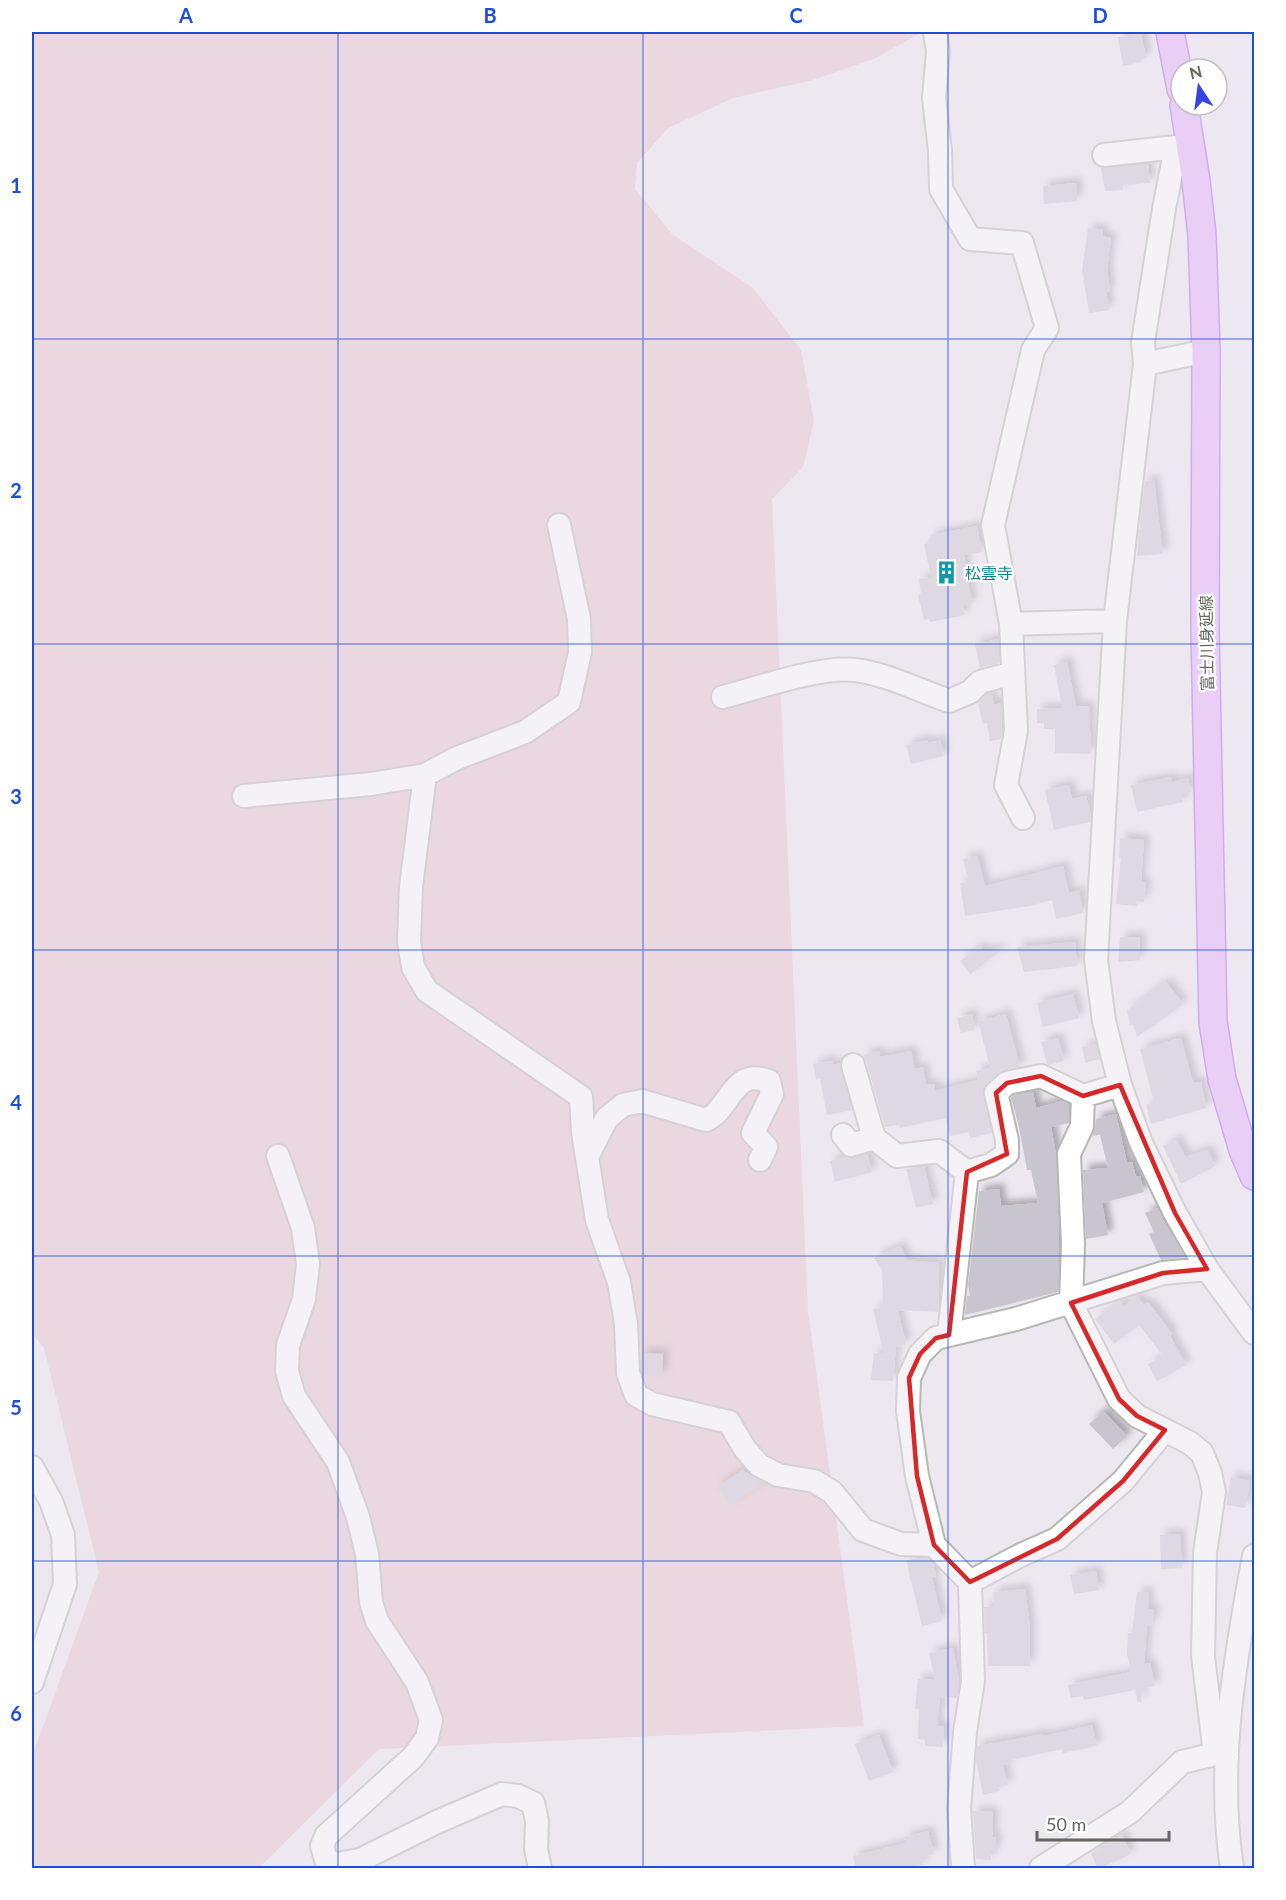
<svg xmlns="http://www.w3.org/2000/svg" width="1286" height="1900" font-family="Lato,'Noto Sans JP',sans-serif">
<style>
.green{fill:#e7c4c9}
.building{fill:#c9c5ce;filter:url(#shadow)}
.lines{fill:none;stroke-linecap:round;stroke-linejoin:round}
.minor-casing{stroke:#b5b9b2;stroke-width:26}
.major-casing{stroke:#b262ee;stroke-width:30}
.minor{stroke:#fff;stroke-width:22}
.major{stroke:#e5affd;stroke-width:27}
.marked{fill:none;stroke:#d62828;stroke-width:4.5;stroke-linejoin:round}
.grid{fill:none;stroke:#1d4ed8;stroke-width:1.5;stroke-opacity:0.55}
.labels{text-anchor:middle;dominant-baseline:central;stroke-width:4.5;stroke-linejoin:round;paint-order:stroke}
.culture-label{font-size:16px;fill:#0d838f;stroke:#fff;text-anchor:start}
.street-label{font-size:16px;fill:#63675e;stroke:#fff}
.neatline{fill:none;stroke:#1d4ed8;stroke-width:2}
.grid-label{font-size:20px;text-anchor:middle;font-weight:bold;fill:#1d4ed8}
</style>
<defs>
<filter id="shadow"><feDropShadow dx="5.5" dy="-5.5" stdDeviation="3" flood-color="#0004"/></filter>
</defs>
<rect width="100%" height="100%" fill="#ede7f0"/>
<!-- green -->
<path class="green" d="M32,32H922L876,58L813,80L733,98L668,128L637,163L635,189L673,235L752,287L801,350L814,421L803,467L772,499L808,1311L864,1726L379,1749L259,1868H32V1757L99,1572L44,1348L32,1333Z"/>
<!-- building -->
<path class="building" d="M1141,33L1146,58L1140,59L1141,62L1123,66L1118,37Z
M1148,164L1150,183L1123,185V190L1105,191L1101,168Z
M1077,183V201L1044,204L1043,186Z
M1088,228L1103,230L1102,236L1111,238L1107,270L1110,291L1106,292L1109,310L1089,313L1082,270Z
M1154,480L1163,554L1137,556L1139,530H1141L1140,521L1145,481Z
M977,526L982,552L964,555L966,567H965L972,604L963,606L965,615L930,622V619L924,620L918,595L921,593L919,579L931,577L924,544L929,543L928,540L931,539V535Z
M998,639L999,663L980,668L975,644Z
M1067,662L1076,706H1089L1091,754L1055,753V729H1044V723H1037V709L1062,708L1054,665Z
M992,695L994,705L1001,703L1002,730L1001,739L990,741L987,723L983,724L978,703L984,697Z
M927,740L928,743L940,740L944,756L911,764L906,745Z
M1171,777L1172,782L1188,778L1191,792L1182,794L1183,802L1137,812L1131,785Z
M1069,785L1072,799L1086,796L1091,815L1090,822L1054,830L1045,790Z
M1120,838L1144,840L1141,882L1146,883L1144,902L1136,901L1137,906L1116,904L1121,858H1119Z
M977,856L985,886L1063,866L1069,893L1079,890L1083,913L1056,919L1052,900L1030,906L965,916L960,883L969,882L963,859Z
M1120,937H1140V960L1118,962Z
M1075,942L1077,966L1024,972L1017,947Z
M981,946L982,951L1003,949L970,974L960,961Z
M1166,982L1183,1004L1137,1037L1133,1024L1130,1025L1127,1010Z
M1073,994L1079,1018L1043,1027L1037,1003Z
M972,1014L975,1030L961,1033L957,1018Z
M1006,1014L1020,1067L998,1073L983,1088V1096L992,1133L970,1138L969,1132L950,1136L946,1118L900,1128L899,1125L885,1127L866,1061L862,1055L879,1051L880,1057L911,1051L915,1069L923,1067L926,1085L934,1084L935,1091L978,1080L976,1071L990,1068L978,1021Z
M1058,1038L1064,1061L1049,1065L1047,1064L1041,1042Z
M1181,1038L1193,1083L1201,1082L1206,1108L1151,1124L1146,1105L1154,1102L1140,1049Z
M1096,1044L1099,1059L1085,1063L1082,1047Z
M832,1061L833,1065L840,1063L852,1110L827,1115L820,1079L816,1080L813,1064Z
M1033,1092L1036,1108L1063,1101L1069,1105V1123L1051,1127L1056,1154L1059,1244L1058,1292L965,1315L967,1296H970L968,1285L979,1191L999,1189L1001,1206L1038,1203L1031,1170H1027L1019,1127L1011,1098L1013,1095Z
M1116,1114L1127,1163L1132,1162L1136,1177L1140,1176L1144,1192L1102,1203L1108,1235L1086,1239L1083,1170L1108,1168L1100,1135L1092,1136L1095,1127L1096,1119Z
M1177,1140L1185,1157L1208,1150L1215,1166L1181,1184L1163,1146Z
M867,1154L872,1172L835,1182L830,1161L846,1157L855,1158Z
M924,1166L933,1204L916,1208L906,1169Z
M1158,1208L1163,1220L1185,1257L1161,1260L1149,1234L1154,1232L1145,1213Z
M900,1246L907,1260L939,1263L938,1312L898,1310L906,1344L896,1347L893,1381L871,1380L874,1353L884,1354L873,1309L883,1307L882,1270L874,1258Z
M1137,1296L1144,1305L1148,1302L1172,1334L1170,1336L1186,1365L1157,1381L1148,1364L1163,1356L1139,1325L1114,1344L1095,1319L1120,1301L1124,1306Z
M642,1353L663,1354L662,1376L643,1375L641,1370Z
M1103,1411L1127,1436L1113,1449L1089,1424Z
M743,1469L746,1473L747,1472L764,1483L730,1506L717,1487Z
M1231,1477L1250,1481L1245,1508L1226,1505Z
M1180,1534L1182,1568L1161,1569L1160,1535Z
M919,1558H928L934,1565L936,1576L932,1577L942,1621L922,1626L911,1580H910L907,1560Z
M1096,1571L1099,1590L1074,1594L1070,1575Z
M1025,1589L1030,1627V1666H988L987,1633H985L984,1607L994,1606L993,1592Z
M1137,1592L1149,1593L1148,1609H1154L1152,1626L1147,1625L1144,1664L1150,1663L1155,1686L1142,1688L1141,1702H1138L1135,1690L1084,1700L1083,1696L1071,1698L1068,1685L1131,1672L1127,1654L1128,1633H1132Z
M953,1648L959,1680L957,1698L940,1697L937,1726H944L943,1747L925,1746V1740L918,1739L919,1709H915L918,1679L935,1680L929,1653Z
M1092,1725L1097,1746L1063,1753L1062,1749L1011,1760L1012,1763L1003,1765L1008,1785L998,1787L999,1791L983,1795L976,1760L977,1746L1043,1734L1044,1736Z
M879,1735L893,1772L869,1781L855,1744Z
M973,1811L993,1812L992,1837H996V1851H991V1860L976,1859Z
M928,1831L934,1854L922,1857L923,1864L908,1869H856L853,1856L906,1843L904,1837Z
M1122,1835L1131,1854L1098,1869L1091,1853Z"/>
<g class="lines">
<defs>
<path id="minor" d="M935,32L938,51L934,98L940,151L941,189L970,239L1022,243L1047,328L1033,350L993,525L1011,624L1115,621
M1104,155L1176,147L1164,209L1143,342L1145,364
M1206,351L1145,364L1115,621L1096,960L1104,1021L1120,1085L1141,1143L1175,1213L1207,1269L1254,1333
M1011,624L1016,731L1006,785L1023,818
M723,697C758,688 820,666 855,670C887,674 918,690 949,701L970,692L980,682L1013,673
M425,775L411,887L409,942L413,967L427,991L581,1097L583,1132L597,1220L619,1282L626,1324L628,1373L636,1395L652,1404L729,1422L745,1449L759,1465L778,1475L814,1481L832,1492L863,1530L901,1544L934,1545L970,1582
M244,796L371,784L425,775L457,758L525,732L569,702L580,652L579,619L559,525
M853,1065L874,1138
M1083,1096L1082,1126L1069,1154L1073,1244L1071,1303L1119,1399L1137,1416L1190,1443L1202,1453L1210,1473L1214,1492L1205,1553L1203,1656L1215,1754L1227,1757
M843,1135L851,1145L874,1138L897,1156L939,1151L967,1172L991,1165L1007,1154V1140L996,1093L1007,1083L1041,1076L1083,1096L1120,1085
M278,1156L303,1228L308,1264L304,1299L288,1345L287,1371L294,1396L338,1462L358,1517L367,1554L371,1602L377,1621L417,1682L431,1720L427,1738L413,1757L326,1836L322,1846L326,1860L336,1864L360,1860L437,1822L502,1794L518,1796L533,1803L537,1821L536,1849L540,1868
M587,1157L607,1118L623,1105L642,1101L706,1120C710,1118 715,1115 718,1111C734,1093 739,1070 769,1081L772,1094L753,1133L766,1147L760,1160
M949,1335L967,1172
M32,1467L51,1501L63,1535L65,1584L32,1682
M934,1545L917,1476L908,1411L909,1378L920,1354L936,1338L1016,1319L1163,1273L1207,1269
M963,1868L959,1808L965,1732L973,1681L970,1582L1021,1555L1057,1539L1123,1481L1165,1430
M1041,1868L1130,1812L1182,1762L1215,1754
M1232,1868C1216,1765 1235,1658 1254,1556"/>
<path id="major" d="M1170,32L1181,89
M1184,105L1196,181L1202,235L1206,351L1205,630L1213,1022L1222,1079L1243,1150L1254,1176"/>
</defs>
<!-- minor casing -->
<use href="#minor" class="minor-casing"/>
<!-- major casing -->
<use href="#major" class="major-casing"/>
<!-- minor -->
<use href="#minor" class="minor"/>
<!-- major -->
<use href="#major" class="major"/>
</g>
<!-- marked area -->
<path d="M0 0H1286V1900H0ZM1041,1076L1083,1096L1120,1085L1175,1213L1207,1269L1163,1273L1071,1303L1119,1399L1137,1416L1165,1430L1123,1481L1057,1539L970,1582L934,1545L917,1476L909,1378L920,1354L936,1338L949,1335L967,1172L1007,1154L996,1093L1007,1083Z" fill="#ede7f0" fill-opacity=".55" fill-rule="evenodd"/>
<path class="marked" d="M1041,1076L1083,1096L1120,1085L1175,1213L1207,1269L1163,1273L1071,1303L1119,1399L1137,1416L1165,1430L1123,1481L1057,1539L970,1582L934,1545L917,1476L909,1378L920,1354L936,1338L949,1335L967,1172L1007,1154L996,1093L1007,1083Z"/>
<!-- grid -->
<path class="grid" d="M338,32V1868M643,32V1868M948,32V1868M32,339H1254M32,644H1254M32,950H1254M32,1256H1254M32,1561H1254"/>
<!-- icons -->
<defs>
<symbol id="building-bare" viewBox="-9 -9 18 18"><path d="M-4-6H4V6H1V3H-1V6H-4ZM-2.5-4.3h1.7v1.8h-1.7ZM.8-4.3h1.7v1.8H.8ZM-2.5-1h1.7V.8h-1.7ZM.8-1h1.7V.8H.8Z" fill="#0f9aa8" stroke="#fff" stroke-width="2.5" paint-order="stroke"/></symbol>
</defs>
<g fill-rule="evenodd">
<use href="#building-bare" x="930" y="556" width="33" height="33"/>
</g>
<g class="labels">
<!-- culture labels -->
<g class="culture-label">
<text x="965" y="572">松雲寺</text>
</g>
<!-- street labels -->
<g class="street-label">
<text transform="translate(1206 643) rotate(-91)">富士川身延線</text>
</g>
</g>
<!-- border -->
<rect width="1286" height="1900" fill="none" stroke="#ffffff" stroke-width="66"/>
<!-- north arrow -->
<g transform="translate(1199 87) rotate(347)"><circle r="28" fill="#ffffff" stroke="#c1c2bf" stroke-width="1.5"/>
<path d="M0-4.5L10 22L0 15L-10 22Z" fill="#3843e5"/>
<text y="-9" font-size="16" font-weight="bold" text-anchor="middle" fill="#63675e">N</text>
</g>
<!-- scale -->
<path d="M1037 1831v9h132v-9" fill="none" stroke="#63675e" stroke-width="3"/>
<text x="1046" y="1831" font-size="18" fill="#63675e" stroke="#ffffff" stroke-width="4.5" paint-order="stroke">50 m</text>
<rect x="33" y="33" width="1220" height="1834" class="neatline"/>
<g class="grid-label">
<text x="186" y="23">A</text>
<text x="490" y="23">B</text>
<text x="796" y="23">C</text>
<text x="1100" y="23">D</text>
<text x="16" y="193">1</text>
<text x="16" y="498">2</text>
<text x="16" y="804">3</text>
<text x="16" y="1110">4</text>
<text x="16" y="1415">5</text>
<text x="16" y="1721">6</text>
</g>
</svg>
